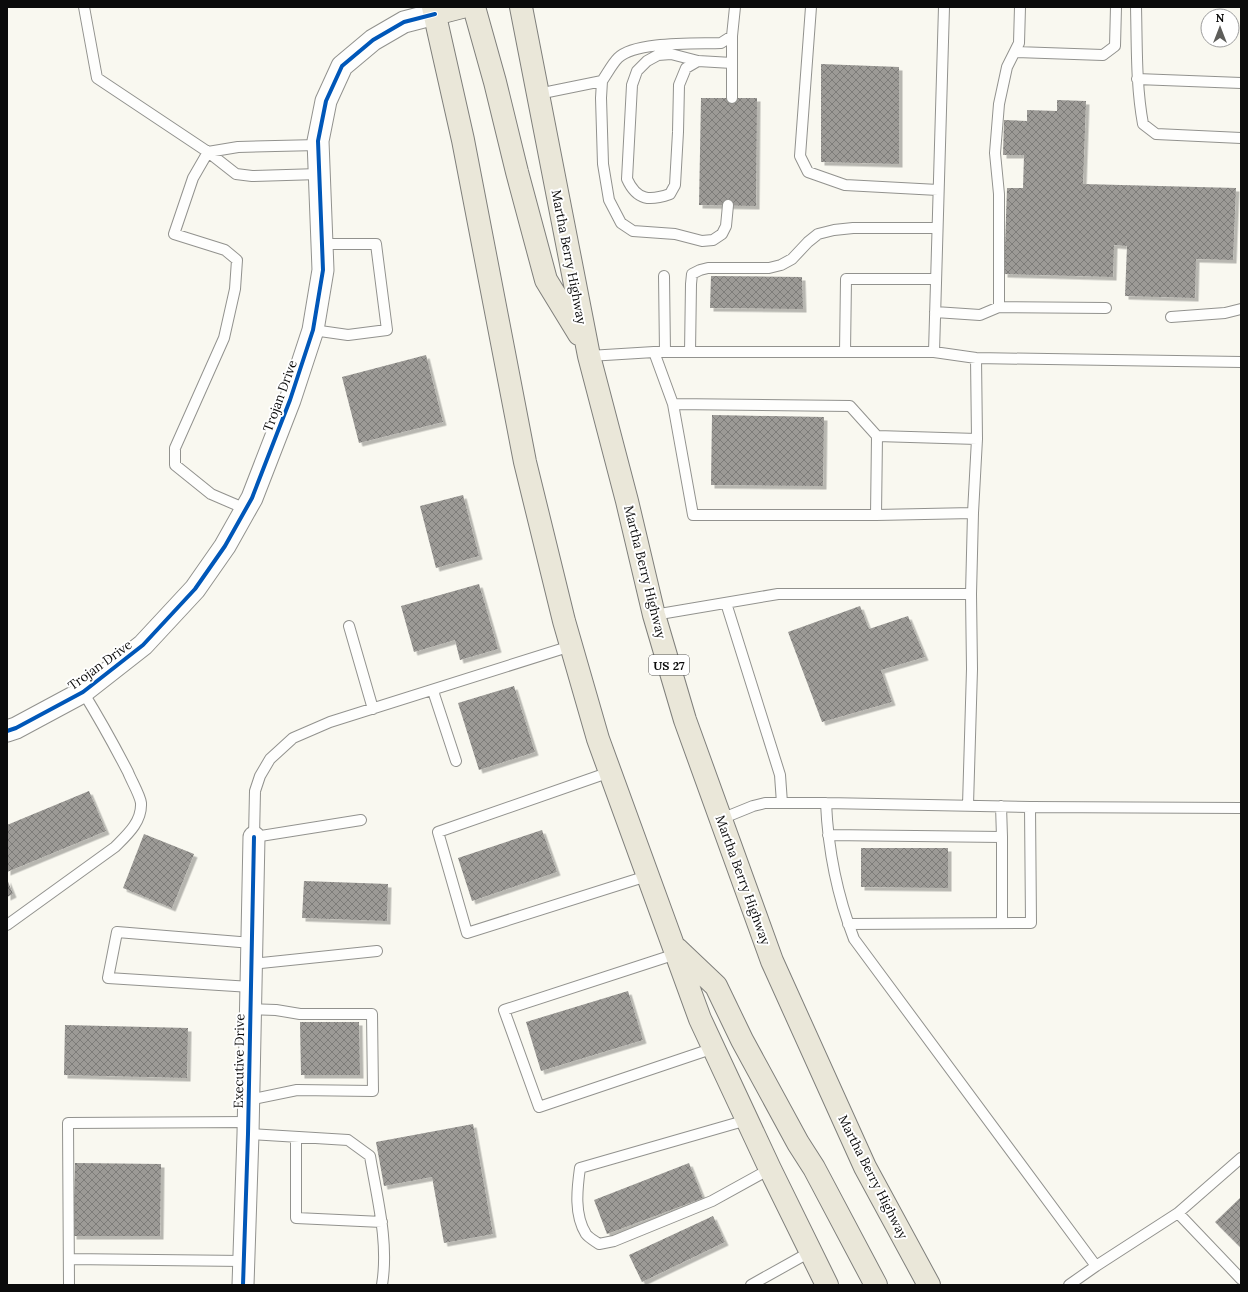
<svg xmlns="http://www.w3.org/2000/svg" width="1248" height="1292" font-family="Lora,serif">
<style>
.building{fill:url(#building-cross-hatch);filter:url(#shadow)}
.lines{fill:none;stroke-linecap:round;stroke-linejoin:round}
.lane-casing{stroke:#92928e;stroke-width:12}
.street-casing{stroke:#92928e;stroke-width:23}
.primary-casing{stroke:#7f7f7b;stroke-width:24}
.lane{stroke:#fefefd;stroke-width:10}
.street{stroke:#fefefd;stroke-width:21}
.primary{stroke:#eae7d9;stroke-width:22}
.cycleway-casing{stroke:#fff;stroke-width:6}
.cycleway{stroke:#0057b8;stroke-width:4}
.labels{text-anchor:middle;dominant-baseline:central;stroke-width:4;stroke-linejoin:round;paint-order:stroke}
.shield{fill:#fff;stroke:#545454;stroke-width:1}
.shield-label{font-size:12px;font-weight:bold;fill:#0b0b0b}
.street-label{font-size:13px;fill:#0b0b0b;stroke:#fff}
</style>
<defs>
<pattern id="building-cross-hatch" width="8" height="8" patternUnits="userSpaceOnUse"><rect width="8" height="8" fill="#9c9a96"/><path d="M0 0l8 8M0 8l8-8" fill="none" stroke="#7d7c79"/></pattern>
<filter id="shadow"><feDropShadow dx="3.5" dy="3.5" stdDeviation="0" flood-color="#0004"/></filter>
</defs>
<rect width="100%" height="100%" fill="#f9f8f0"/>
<!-- building -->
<path class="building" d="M821,64L899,67V164L821,162Z
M701,98H757L756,206L699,205Z
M1057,100L1086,101L1083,184L1236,188L1233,260L1196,259L1195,298L1125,296L1127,246L1114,245L1113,277L1004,274L1007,188H1023L1024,155H1003L1004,120L1027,121V110L1057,111Z
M711,276L802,277L803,309L710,308Z
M426,355L443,422L359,443L342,377Z
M712,415L824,417L823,486L711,485Z
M463,495L479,556L436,568L420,506Z
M479,584L498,649L460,660L455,640L414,652L401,606Z
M860,606L869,629L908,616L925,657L881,670L892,702L822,722L788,632Z
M514,686L535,752L479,770L458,703Z
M89,791L106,831L7,872V825Z
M542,830L557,872L472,901L458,858Z
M144,834L194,854L172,908L123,888Z
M861,848H948V888L861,887Z
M7,879L13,894L7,897Z
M304,881L388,884L387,921L302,918Z
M628,991L643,1040L541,1071L526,1022Z
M300,1022H359L360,1075H301Z
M65,1025L188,1028L187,1078L64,1075Z
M473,1124L493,1234L444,1243L432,1177L384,1186L376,1142Z
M75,1163L161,1164L160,1236H73Z
M689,1163L703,1198L607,1234L594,1200Z
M1241,1197V1248L1215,1222Z
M713,1216L725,1242L642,1282L629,1255Z"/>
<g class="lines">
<defs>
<path id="lane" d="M84,7L97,78L208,152L236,174L252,176L319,174
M811,7L800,156L808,172L845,185L938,190
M1136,7C1137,46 1136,86 1143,124L1156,134L1241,138
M732,36V98
M1015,52L1103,55L1115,46L1116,7
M698,61L686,68L679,85L678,132L675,185L670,194C650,201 637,201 627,179L632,85L637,71L647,61L658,55L671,54L698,61L732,63
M1137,79L1241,83
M602,81L601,98L603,164L609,200L621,223L633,231L675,234L702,241L713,240L722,234L726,226L728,205
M538,94L602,81C607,74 612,64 618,58C635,41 697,44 721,43L732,36L735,7
M208,152L193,178L174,234L225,250L237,260L235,289L224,338L175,448V465L211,494L246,509
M208,152L238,147L318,145
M664,276L665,352
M999,307V194L995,153L999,104L1007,67L1019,43L1020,7
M935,312L980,315L999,307L1106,308
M1171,317L1225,313L1241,309
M313,330L348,335L387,330L376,244H322
M654,352L673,404L693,515H876L973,513
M690,352L691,284L692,274L700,270L708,268H769L781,265L792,259L808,242L818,234L834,230L853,228H937
M845,352L846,279H936
M934,352L944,7
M589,356L654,352H934L976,358L1241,362
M673,404L850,406L877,436L876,515
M877,436L977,439
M726,603L780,775L782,803
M654,615L778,594H971
M349,626L373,709
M433,691L456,761
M610,772L438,832L467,933L647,876
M826,803C828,849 837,895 854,939L1096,1266
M968,805L972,669L971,594L973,513L977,439L976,358
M1001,806L1002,837
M721,819L753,806L765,803H826L1030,807L1241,808
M361,820L254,837L255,791L260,776L270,759L293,738L330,722L571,646
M828,835L1002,837V923
M848,924L1031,923L1030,807
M7,925L115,847C127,835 142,822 141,803C140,795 131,780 128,772C114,745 99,718 83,692
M676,954L504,1010L539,1107L714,1048
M251,964L377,951
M251,987L108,978L117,932L252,943
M248,1100L297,1090L373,1091L372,1014H300L276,1010L250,1009
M747,1120L580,1168C577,1189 574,1215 586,1234C589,1238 595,1241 599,1244L614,1241L712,1201L770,1169
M248,1134L348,1140L370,1156C377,1198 389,1242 382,1285
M296,1137V1218L382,1222
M1178,1213L1241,1279
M69,1259L243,1261
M69,1285L68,1123L248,1122
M751,1285L810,1252
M1069,1285L1096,1266L1178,1213L1241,1158"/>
<path id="street" d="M7,731L16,728L83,692L143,645L195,589L225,546L252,498L290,400L313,330L323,270L318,141L326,101L342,66L373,40L404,22L435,14
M243,1285L248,1134L254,837"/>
<path id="primary" d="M433,7L463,140L525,462L564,621L598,739L700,1019L770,1169L827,1285
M474,7L495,82L517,172L546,280L579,334
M521,7L589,356L627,501L654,615L685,720L772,961L865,1167L929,1285
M435,14L462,7
M677,949L716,986L742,1040L798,1143L814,1168L876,1285"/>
</defs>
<!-- lane casing -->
<use href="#lane" class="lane-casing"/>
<!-- street casing -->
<use href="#street" class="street-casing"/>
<!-- primary casing -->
<use href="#primary" class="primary-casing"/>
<!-- lane -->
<use href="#lane" class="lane"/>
<!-- street -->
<use href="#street" class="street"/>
<!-- primary -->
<use href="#primary" class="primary"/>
<defs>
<path id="cycleway" d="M7,731L16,728L83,692L143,645L195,589L225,546L252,498L290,400L313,330L323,270L318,141L326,101L342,66L373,40L404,22L435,14
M243,1285L248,1134L254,837"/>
</defs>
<!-- cycleway casing -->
<use href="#cycleway" class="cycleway-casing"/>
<!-- cycleway -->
<use href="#cycleway" class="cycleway"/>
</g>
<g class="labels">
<!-- shield labels -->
<rect class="shield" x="649" y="655" width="40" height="20" rx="3"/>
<g class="shield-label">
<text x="669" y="665">US 27</text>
</g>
<!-- street labels -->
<g class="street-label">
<text transform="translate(569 257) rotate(79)">Martha Berry Highway</text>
<text transform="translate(280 396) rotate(-70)">Trojan Drive</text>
<text transform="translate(645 572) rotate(76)">Martha Berry Highway</text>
<text transform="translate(100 665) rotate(-36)">Trojan Drive</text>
<text transform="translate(743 880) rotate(70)">Martha Berry Highway</text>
<text transform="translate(239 1061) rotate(-89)">Executive Drive</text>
<text transform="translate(873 1177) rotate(63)">Martha Berry Highway</text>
</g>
</g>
<!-- border -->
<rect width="1248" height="1292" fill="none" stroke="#0b0b0b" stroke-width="16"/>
<!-- north arrow -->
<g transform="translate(1220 28)"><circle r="19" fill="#ffffff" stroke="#9d9d9d"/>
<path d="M0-3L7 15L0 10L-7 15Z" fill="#5e5e5b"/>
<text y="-6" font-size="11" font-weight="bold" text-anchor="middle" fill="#0b0b0b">N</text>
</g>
</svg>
